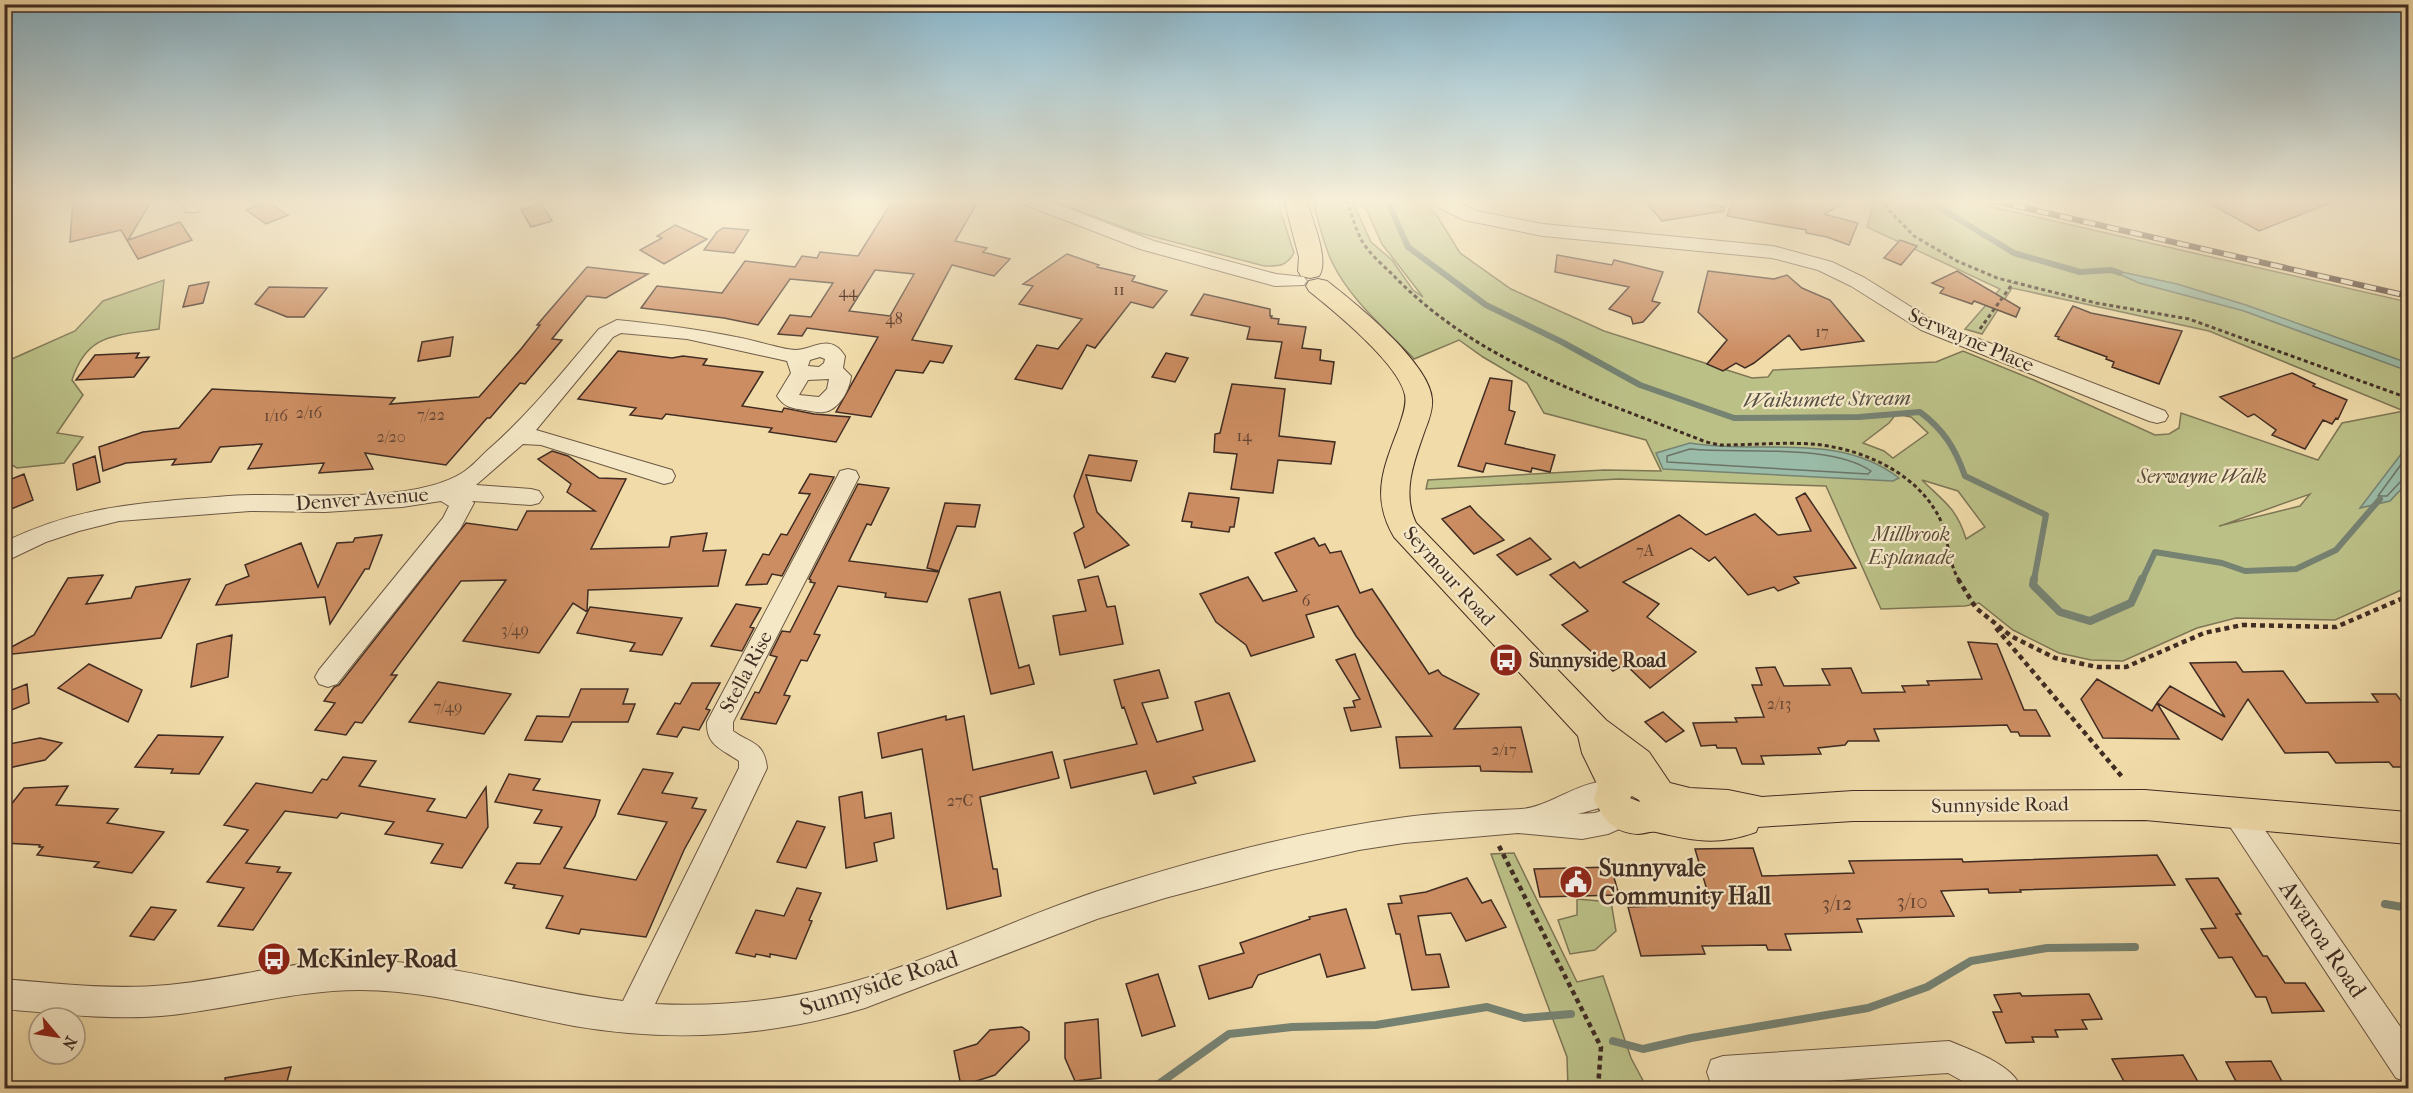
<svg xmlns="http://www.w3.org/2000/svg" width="2413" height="1093" font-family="'IM FELL French Canon',serif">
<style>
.green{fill:#bbc087;stroke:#7e7655;stroke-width:1.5;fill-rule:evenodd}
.water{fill:#9abba7;stroke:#768272;stroke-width:1.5}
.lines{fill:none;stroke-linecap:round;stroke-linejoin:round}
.shore{stroke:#6d7465;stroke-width:1.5}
.stream-far1{stroke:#768272;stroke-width:6}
.stream{stroke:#768272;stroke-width:8}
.building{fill:#cc8d62;stroke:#402c23;stroke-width:1.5;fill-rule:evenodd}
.minor-casing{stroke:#6c5844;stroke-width:2}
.major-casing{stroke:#402c23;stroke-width:2}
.path-far1{stroke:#402c23;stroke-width:3;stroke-dasharray:4 3;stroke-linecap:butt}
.path{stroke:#402c23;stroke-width:4.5;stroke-dasharray:5 4;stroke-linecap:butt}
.minor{fill:#f5e8c7;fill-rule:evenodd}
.major{fill:#f0dba9;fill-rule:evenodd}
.rail-casing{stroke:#402c23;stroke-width:6}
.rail{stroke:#f5e8c7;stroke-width:4;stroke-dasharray:12;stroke-linecap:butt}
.labels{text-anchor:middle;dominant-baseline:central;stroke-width:4.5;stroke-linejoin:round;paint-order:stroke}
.number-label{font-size:16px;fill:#634433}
.street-label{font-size:20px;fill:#402c23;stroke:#f5e8c7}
.park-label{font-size:20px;font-style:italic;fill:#594a37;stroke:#f5e8c7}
.poi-label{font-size:20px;font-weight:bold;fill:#402c23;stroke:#f5e8c7;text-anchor:start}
.near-number-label{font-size:20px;fill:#634433}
.water-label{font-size:21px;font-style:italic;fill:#565044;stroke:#f5e8c7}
.near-poi-label{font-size:24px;font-weight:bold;fill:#402c23;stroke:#f5e8c7;text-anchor:start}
.near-street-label{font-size:24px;fill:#402c23;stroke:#f5e8c7}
</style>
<rect width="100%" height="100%" fill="#f0dba9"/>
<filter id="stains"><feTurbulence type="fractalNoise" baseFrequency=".00333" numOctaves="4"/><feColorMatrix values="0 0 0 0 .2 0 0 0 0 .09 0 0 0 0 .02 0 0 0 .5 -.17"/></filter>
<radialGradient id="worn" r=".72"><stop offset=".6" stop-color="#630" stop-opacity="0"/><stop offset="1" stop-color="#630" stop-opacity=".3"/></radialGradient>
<!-- green -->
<path class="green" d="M1050,200H1277L1294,253C1286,267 1278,266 1264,266L1136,232Z
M1313,200H1352L1371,242L1392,260L1413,290L1423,297L1382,244L1362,200H1419L1436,214L1460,253L1511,289L1604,331L1752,378L1768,377L1773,370L1936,362L1963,351L2034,380L2155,435L2169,434L2179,428L2181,413L2318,460L2342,423L2404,411L2209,331L2012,288L1982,334L1965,329L2000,289L1867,227L1873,205L1866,200H1962L2408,302V587L2335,620L2236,618L2197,628L2123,661L2091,660L2059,653L2013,630L1979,603L1965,606L1881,609L1826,486L1619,479L1426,489L1428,480L1604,470L1661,471L1646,440L1544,413L1527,383L1483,357L1459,340L1414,359C1386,329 1350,300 1332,262C1323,243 1318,221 1313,200ZM1896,414L1911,417L1928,433L1893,458L1884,451L1863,443L1889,423ZM1922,480L1958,491L1985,527L1966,539C1957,508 1943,501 1922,480ZM2310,494L2300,506L2219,526H2220Z
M164,280L159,329C115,336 87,333 72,380L83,395L57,433L83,437L64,463L17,468L5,461V362L75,331L103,301Z
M1514,853L1577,982L1603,976L1631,1058L1647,1088H1568L1567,1057L1491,854Z
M1577,899L1611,902L1616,931L1595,950L1570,954L1558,920L1577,915Z"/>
<!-- water -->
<path class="water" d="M2108,269L2177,284L2246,305L2408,363V371L2244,311L2139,283Z
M1690,443C1760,455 1838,431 1899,478L1893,481L1663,469L1656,453Z
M2408,445V482L2390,501L2360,508Z"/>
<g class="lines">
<!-- shore -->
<path class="shore" d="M1690,449C1741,454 1830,443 1871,471L1868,474L1667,462V456Z
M2408,455L2378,496H2387L2402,480L2408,478"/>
<!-- stream-far1 -->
<path class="stream-far1" d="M1387,200L1408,247L1486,305L1562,342L1640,385L1734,418L1859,417L1920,412C1944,430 1955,448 1965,476L2046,515L2034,580
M1927,200L2014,253L2080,272L2111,270L2120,273
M4,203L9,200
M2142,580L2155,552L2222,563L2245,571L2296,569L2336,550L2380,499"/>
<!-- stream -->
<path class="stream" d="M2034,579L2033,585L2060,612L2090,621L2131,603L2142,579
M2385,904L2408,908
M1613,1041L1643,1049L1691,1038L1868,1008L1927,987L1971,961L2047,948L2135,947
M1153,1088L1229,1034L1292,1027L1376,1025L1487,1007L1524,1018L1571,1014"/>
</g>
<!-- building -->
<path class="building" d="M73,200H152L128,240L180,222L192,240L138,259L121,230L70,242Z
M893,200H962L961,202L973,203L972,205H976L955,241L987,248L983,252L1010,259L994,276L952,265L912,340L952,346L943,363L930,361L923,373L896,370L871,417L836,412L878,337L807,328L802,336L778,334L790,315L811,317L833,283L790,279L758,325L724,318L641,308L657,286L722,293L745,261L795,267L802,256L817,258L820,252L858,256ZM875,270L914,274L890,316L849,311Z
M1644,200H1680L1724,207V211L1662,221Z
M1733,200H1850L1824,214L1858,223L1849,245L1827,237L1806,233V230L1727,216Z
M2203,200H2334L2335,201L2259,231Z
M267,201L288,215L266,224L246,210Z
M542,203L552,221L531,227L521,210Z
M675,225L707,239L664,264L640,250L662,238L657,236Z
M723,228L749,230L734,253L704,250L717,232Z
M1900,240L1917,246L1901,265L1884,258Z
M1067,254L1099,265L1097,267L1135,276L1132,281L1167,291L1153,308L1131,302L1095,348L1087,345L1062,389L1015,379L1037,345L1058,349L1082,319L1019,304L1033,286L1023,284Z
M1557,255L1612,265L1614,260L1663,272L1652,301L1660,303L1643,322L1633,324L1631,317L1609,309L1629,287L1555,272Z
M587,267L648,274L606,298L587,296L552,339L562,340L525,384L520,383L490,418H487L446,465L365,453L373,469L319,473L324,463L248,469L262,444L220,447L211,462L172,465L176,459L126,463L103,471L99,447L143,432L179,428L212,389L395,398L390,404L479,397L521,349L540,325H537Z
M1708,271L1774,279L1787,275L1802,288L1830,300L1864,341L1801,350L1789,335L1754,363L1745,368L1736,363L1723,371L1707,364L1727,340L1698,312Z
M1957,271L2020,308L2016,317L1974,301L1972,304L1940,293L1944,288L1932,283Z
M209,282L203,303L183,307L189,286Z
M269,287L327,288L304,317H287L255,304Z
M1204,294L1270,309V316H1272L1271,318L1279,319L1278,324L1306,327L1302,348L1321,350L1320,360L1334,362L1331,384L1275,378L1282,342L1247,339L1250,327L1191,315Z
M2073,306L2091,313L2182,331L2159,384L2112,367L2114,362L2106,359L2107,357L2058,339L2059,337L2055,336Z
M453,337L450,356L418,361L422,342Z
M618,351L672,358L683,356L707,359L703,365L763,372L742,406L782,412L784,408L814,414L850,417L836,442L769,432L772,428L666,414L662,419L630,415L636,408L578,399Z
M139,353L136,358L149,357L134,377L76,380L95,355Z
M1166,353L1188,358L1175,382L1152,377Z
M2292,373L2315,384L2313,386L2347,400L2338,419L2336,418L2332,424L2323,420L2305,449L2272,435L2276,430L2254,414L2248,417L2220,397Z
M1490,378L1512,381L1509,410L1515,412L1505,444L1555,455L1550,472L1532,468L1531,472L1486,463L1483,472L1458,466Z
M1232,384L1285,389L1279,436L1335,442L1331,464L1278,460L1273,493L1231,489L1237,454L1214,452L1215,434L1220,433Z
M552,451L568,456L599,478L626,479L591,549L669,547L671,537L707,533L703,551L726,550L718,586L588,590L587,612L573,603L539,653L463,641L506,580L461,581L391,675H397L362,723L355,722L346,735L315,730L335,703L324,701L334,687L339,685L466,523L517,530L527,511H595L567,492L571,484L538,459Z
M1089,455L1137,461L1131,481L1086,475L1097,512L1129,545L1085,568L1074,533L1084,527L1074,496Z
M95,456L100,482L77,490L73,464Z
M24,474L33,500L4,512V482Z
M810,474L834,477L782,576L772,574L767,584L746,585L763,554L769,555L781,534L787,535L810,494L799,493Z
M858,484L889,488L871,525L867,524L849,561L939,572L927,602L885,597L886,593L838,586L814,634L820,635L807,661L801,660L784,695L790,696L776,724L741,719L755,692L759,693L777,657L770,655L782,631L790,632L815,583L810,582L811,580L809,579Z
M1189,493L1239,498L1234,527H1230L1229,532L1191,527L1192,522L1182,521Z
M1805,493L1856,568L1794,577L1799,583L1778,591L1774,587L1748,595L1715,557L1709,561L1691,548L1623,582L1659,604L1647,617L1696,652L1650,688L1625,664L1613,671L1562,625L1588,611L1550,575L1574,562L1580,568L1679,515L1706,535L1755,514L1778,535L1811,531L1796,498Z
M945,503L980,505L975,527L957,526L939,571L927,568Z
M1470,506L1477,514L1504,540L1474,554L1442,519Z
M382,535L369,569H365L330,624L325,597L216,605L226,585L249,576L245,565L301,543L318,587L337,543L353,542L355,538Z
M1314,538L1319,546L1325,544L1330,553L1341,551L1360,593L1372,589L1429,674L1438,670L1442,675L1479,694L1454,729L1521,727L1532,772L1481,771L1480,766L1400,768L1396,737L1432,736L1356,636L1338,606L1306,615L1314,637L1251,656L1246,645L1216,622L1200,594L1248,577L1263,601L1297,591L1275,553Z
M1530,538L1551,559L1517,575L1497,555Z
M103,575L86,604L131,598L136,587L190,579L161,638L4,655V651L34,635L68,578Z
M1098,576L1107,607L1115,606L1123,644L1060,655L1053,616L1086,611L1078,580Z
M1000,592L1019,668L1029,665L1034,684L991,694L969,599Z
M736,604L761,608L750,627L754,628L742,651L711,646Z
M590,607L682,618L662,655L630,651L635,643L577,633Z
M232,635L228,677L191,687L197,644Z
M1968,642L1997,644L2024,710H2036L2050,736H2020L2018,732H2011L2007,725L1874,729L1879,741H1848L1845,745L1818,748L1821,754L1761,756L1764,764H1742L1736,748H1717L1716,745L1701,746L1693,723L1737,722L1735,718L1764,717L1752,685H1762L1756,668L1775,667L1784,686L1830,685L1822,669L1851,668L1862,693L1905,692L1902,686L1929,685L1927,681L1982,679Z
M1355,654L1381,727L1351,731L1344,708L1355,707L1353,701L1360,699L1336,660Z
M2236,662L2243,672L2283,671L2306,703L2378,702L2372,694H2396L2409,711V767H2393L2389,762L2336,763L2328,752L2285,753L2248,699L2222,740L2157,703L2170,686L2225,717L2190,663Z
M89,664L142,690L128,722L58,688Z
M1159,670L1168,698L1142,703L1157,742L1203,730L1195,702L1229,693L1255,761L1193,777L1196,783L1154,794L1146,771L1071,788L1064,760L1137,744L1124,707L1122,708L1114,680Z
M2097,679L2152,711L2157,703L2179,739L2103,738L2081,699Z
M438,682L492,691L511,694L484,734L409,722Z
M692,683H720L706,709L710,710L699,730L683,727L677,737L657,734L675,703L680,704Z
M27,684L29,703L4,713V693Z
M581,689H628L623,704H635L628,722H572L562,742L525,740L537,716L569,717Z
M1663,712L1684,731L1666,742L1645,722Z
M946,716V720L964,716L973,770L1052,752L1059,778L980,797L993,869H997L1001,896L947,909L922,749L882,758L878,733Z
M158,735L223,737L199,774L171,773L173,769L135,767Z
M40,738L62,743L45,760L4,769V745Z
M343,757L376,761L359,786L435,799L427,811L466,818L486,787L488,827L462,868L431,863L443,844L385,834L394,822L341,813L337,818L285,811L246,863L280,867L277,872L291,873L253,930L218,926L244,888L207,882L248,830L224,825L256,783L312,793L322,779L327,780Z
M643,769L673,773L662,793L697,798L692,808L706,810L684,850L646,937L581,929L579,934L546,928L563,896L513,888L515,885L505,883L517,863L540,864L562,827L534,823L542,810L495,802L509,774L540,779L533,790L600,800L595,816L564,868L636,880L667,822L618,814Z
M68,786L56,805L118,809L107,823L164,832L132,873L94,867L99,862L37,855L43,847H39L40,845L4,843V805L10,806L24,788Z
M862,792L865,818L891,813L894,838L874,843L877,861L846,868L839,797Z
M797,821L825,827L806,868L777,862Z
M1753,848L1762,876L1854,873L1849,861L1962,859L1963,862L2157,855L2175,885L2020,890L2021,892L1989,893L1988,889L1941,891L1954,916L1857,919L1862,932L1785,934L1791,950H1768L1766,945L1702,946L1705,954L1641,956L1628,907L1711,904L1695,849Z
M1611,867L1619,895L1540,897L1534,869Z
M1467,878L1482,903L1491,900L1506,927L1466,941L1451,913L1418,916L1426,955L1440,954L1449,987L1412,990L1400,934H1396L1388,904L1402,903L1400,896L1426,892Z
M2218,878L2241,914H2236L2263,956H2267L2285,983H2305L2324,1011L2272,1013L2266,997H2256L2232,957L2219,958L2201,929L2216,928L2186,879Z
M797,888L821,893L809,920L812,921L796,959L770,954V957L756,954L755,957L736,953L756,910L784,916Z
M151,907L176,910L154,940L130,936Z
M1346,909L1365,968L1327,977L1320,954L1258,975L1252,987L1209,999L1199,966L1244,953L1240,943L1310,919L1309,917Z
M1158,974L1175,1026L1142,1036L1126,984Z
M2020,993L2022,996L2089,994L2102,1019L2082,1020L2087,1029L2055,1030L2058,1037H2032L2034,1042L2006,1043L1993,1012H2002L1994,995Z
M1098,1019L1101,1078L1075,1081L1065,1058V1023Z
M1022,1027L1029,1032V1040L995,1075L961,1086L954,1051L977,1044L990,1030Z
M2183,1055L2202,1089H2128L2112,1059Z
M2271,1061L2286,1089H2240L2226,1062Z
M291,1067L285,1089H226L225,1078Z"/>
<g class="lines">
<defs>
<path id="minor" d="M188,200H206L198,212H186L183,208Z
M1020,200H1046L1154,241L1276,274L1304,277L1307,281L1304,285L1275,286L1140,249L1023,204Z
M1428,200H1452L1476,211L1543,224L1773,246L1832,262L1865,278L1935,322L2165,411L2168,416L2165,421L2157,423L2149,421L1921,330L1851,286L1818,270L1772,258L1543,236L1464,220L1431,204Z
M617,320C657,324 697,329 736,337C750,339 784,350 795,350C813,350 830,332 845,356L843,368L851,376C850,389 839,410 824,412C818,413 811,411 805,410C792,408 785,408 777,396L791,373L787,361L687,339L621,333L613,337L536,430L672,470L675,476L672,482L664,484L541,445L523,444L476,485L531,489L539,491L543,497L539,503L531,505L472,501L474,503L460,529L337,684L328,687L319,684L315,677L319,670L443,518L449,506L441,501L402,507L325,512L250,511L119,521L79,531L46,542L4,562V542C69,511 118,505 188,499C209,498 231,495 252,495C308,494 414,503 462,473C472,467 480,457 489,449C530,413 564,370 599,329ZM820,357L825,359L824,363L819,367L808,366L810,360ZM829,379L827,389L819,397L799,395L808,380Z
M848,469L856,471L859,477L733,722V731C751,744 764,741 767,768L655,1004C714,1007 772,1002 829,988C922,966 1008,921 1098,891C1197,859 1302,831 1406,817C1444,812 1482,811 1521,809C1554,807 1587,772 1621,784L1625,793L1621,802L1578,814L1595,813L1623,802L1633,805L1637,814L1633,823L1608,834L1582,839L1518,833L1404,843L1359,850L1267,871L1165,898L1097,919L865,1008C769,1037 673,1043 574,1026C503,1013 433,990 360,990C297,990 235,1008 172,1015C116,1021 60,1014 4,1009V979C59,984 113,990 168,985C233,979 297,959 362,960C451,962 536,991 623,1001L739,768V761C722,749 706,746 707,722L837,477L840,471Z
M2237,801L2247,804L2408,1038V1082L2396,1078L2227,822L2223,813L2227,804Z
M1949,1041C1971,1050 2014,1065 2021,1088H1975L1948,1073L1723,1088L1711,1084L1707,1072L1711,1060L1723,1056Z"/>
<path id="major" d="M1284,200H1306C1312,219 1330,260 1319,276L1310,278L1301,276L1298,271L1299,257Z
M1318,279L1327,281C1354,302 1430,363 1432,399C1433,409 1429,420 1425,430C1415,459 1401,492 1416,523L1606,720L1649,752L1670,783L1690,788L1728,790L1762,797L1853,791L2145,790L2408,812V844L2145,820L1853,821L1758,827L1756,832C1717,846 1695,841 1656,832C1650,831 1644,834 1638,834C1614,833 1603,819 1594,799L1598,786L1582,753L1578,736L1394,537C1370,496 1384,467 1399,427C1402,417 1407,406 1405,395C1399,364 1334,311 1309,291L1306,286L1309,281ZM1632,796L1639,800L1640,802L1630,798Z"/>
</defs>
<!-- minor casing -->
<use href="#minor" class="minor-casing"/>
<!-- major casing -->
<use href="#major" class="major-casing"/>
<!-- path-far1 -->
<path class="path-far1" d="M1347,200C1351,213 1355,227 1361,239C1368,253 1383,265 1394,276C1479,364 1595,398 1706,442L1720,445C1750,445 1782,442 1812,444C1860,448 1914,471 1938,515C1949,535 1947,561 1959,580
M1879,200L1914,236L1957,261L1997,278L2096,303L2189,319L2408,398
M1980,329L2013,283"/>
<!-- path -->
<path class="path" d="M1958,579L1976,608L2011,636L2055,658L2097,667H2126L2204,633L2242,625L2336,627L2408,596
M1996,628L2123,778
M1499,846L1601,1047L1598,1088"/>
<!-- minor -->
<use href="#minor" class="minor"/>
<!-- major -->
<use href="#major" class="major"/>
<defs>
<path id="rail" d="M1990,200L2408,296"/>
</defs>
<!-- rail casing -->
<use href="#rail" class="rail-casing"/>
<!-- rail -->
<use href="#rail" class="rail"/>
</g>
<!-- sky -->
<linearGradient id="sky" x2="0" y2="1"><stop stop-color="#89b7ce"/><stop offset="0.57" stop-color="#f8efd8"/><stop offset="1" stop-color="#f8efd8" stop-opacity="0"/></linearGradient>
<rect width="2413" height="353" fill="url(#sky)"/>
<!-- icons -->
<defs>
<symbol id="bus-disc" viewBox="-11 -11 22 22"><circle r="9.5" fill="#8f2418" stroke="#f5e8c7"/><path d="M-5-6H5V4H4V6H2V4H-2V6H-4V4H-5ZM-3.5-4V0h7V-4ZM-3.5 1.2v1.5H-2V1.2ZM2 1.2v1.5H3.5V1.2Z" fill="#fff"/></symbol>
<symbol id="civic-disc" viewBox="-11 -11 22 22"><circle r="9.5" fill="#8f2418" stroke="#f5e8c7"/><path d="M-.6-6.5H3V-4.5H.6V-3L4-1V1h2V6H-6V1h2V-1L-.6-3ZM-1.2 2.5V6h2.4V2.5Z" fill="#fff"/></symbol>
</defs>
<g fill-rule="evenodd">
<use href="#bus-disc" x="1487" y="641" width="38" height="38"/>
<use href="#civic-disc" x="1557" y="863" width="38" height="38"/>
<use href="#bus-disc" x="255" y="940" width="38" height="38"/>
</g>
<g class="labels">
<!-- number labels -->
<g class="number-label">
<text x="1119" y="289">11</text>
<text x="848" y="291">44</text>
<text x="894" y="318">48</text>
<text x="1822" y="331">17</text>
<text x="309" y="412">2/16</text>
<text x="431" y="414">7/22</text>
<text x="276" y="415">1/16</text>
<text x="1244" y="435">14</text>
<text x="391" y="436">2/20</text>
<text x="1645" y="550">7A</text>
<text x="1306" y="600">6</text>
<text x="515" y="629">3/49</text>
<text x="1779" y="703">2/13</text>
<text x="448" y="706">7/49</text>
<text x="1504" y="749">2/17</text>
<text x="960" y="800">27C</text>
</g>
<!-- street labels -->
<g class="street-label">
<text transform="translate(1971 340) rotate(23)">Serwayne Place</text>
<text transform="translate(362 499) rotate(-4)">Denver Avenue</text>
<text transform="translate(1449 576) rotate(48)">Seymour Road</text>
<text transform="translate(746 672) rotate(-62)">Stella Rise</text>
<text transform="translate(2000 805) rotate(-1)">Sunnyside Road</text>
</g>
<!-- park labels -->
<g class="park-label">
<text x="2202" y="476">Serwayne Walk</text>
<text x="1911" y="534">Millbrook<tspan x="1911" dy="23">Esplanade</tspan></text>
</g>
<!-- poi labels -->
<g class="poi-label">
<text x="1529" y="660">Sunnyside Road</text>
</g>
<!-- near-number labels -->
<g class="near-number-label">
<text x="1912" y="901">3/10</text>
<text x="1837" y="903">3/12</text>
</g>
<!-- water labels -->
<g class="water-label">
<text transform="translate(1827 399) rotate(-1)">Waikumete Stream</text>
</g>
<!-- near-poi labels -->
<g class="near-poi-label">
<text x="1599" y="868">Sunnyvale<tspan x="1599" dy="28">Community Hall</tspan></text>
<text x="297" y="959">McKinley Road</text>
</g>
<!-- near-street labels -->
<g class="near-street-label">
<text transform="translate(2323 939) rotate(56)">Awaroa Road</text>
<text transform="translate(879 983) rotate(-18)">Sunnyside Road</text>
</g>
</g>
<!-- margin -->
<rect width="2413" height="1093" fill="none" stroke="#f0dba9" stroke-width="24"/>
<rect x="6" y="6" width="2401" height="1081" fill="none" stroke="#402c23" stroke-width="3"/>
<rect x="12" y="12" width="2389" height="1069" fill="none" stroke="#402c23" stroke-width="1.5"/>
<!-- north arrow -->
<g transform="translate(57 1036) rotate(119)"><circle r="28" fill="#f5e8c7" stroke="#ad9d85" stroke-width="1.5"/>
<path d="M0-4.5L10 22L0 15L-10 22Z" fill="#8f2418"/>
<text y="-9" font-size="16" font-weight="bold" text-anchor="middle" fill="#402c23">N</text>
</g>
<rect width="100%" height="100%" filter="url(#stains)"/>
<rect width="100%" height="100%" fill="url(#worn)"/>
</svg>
